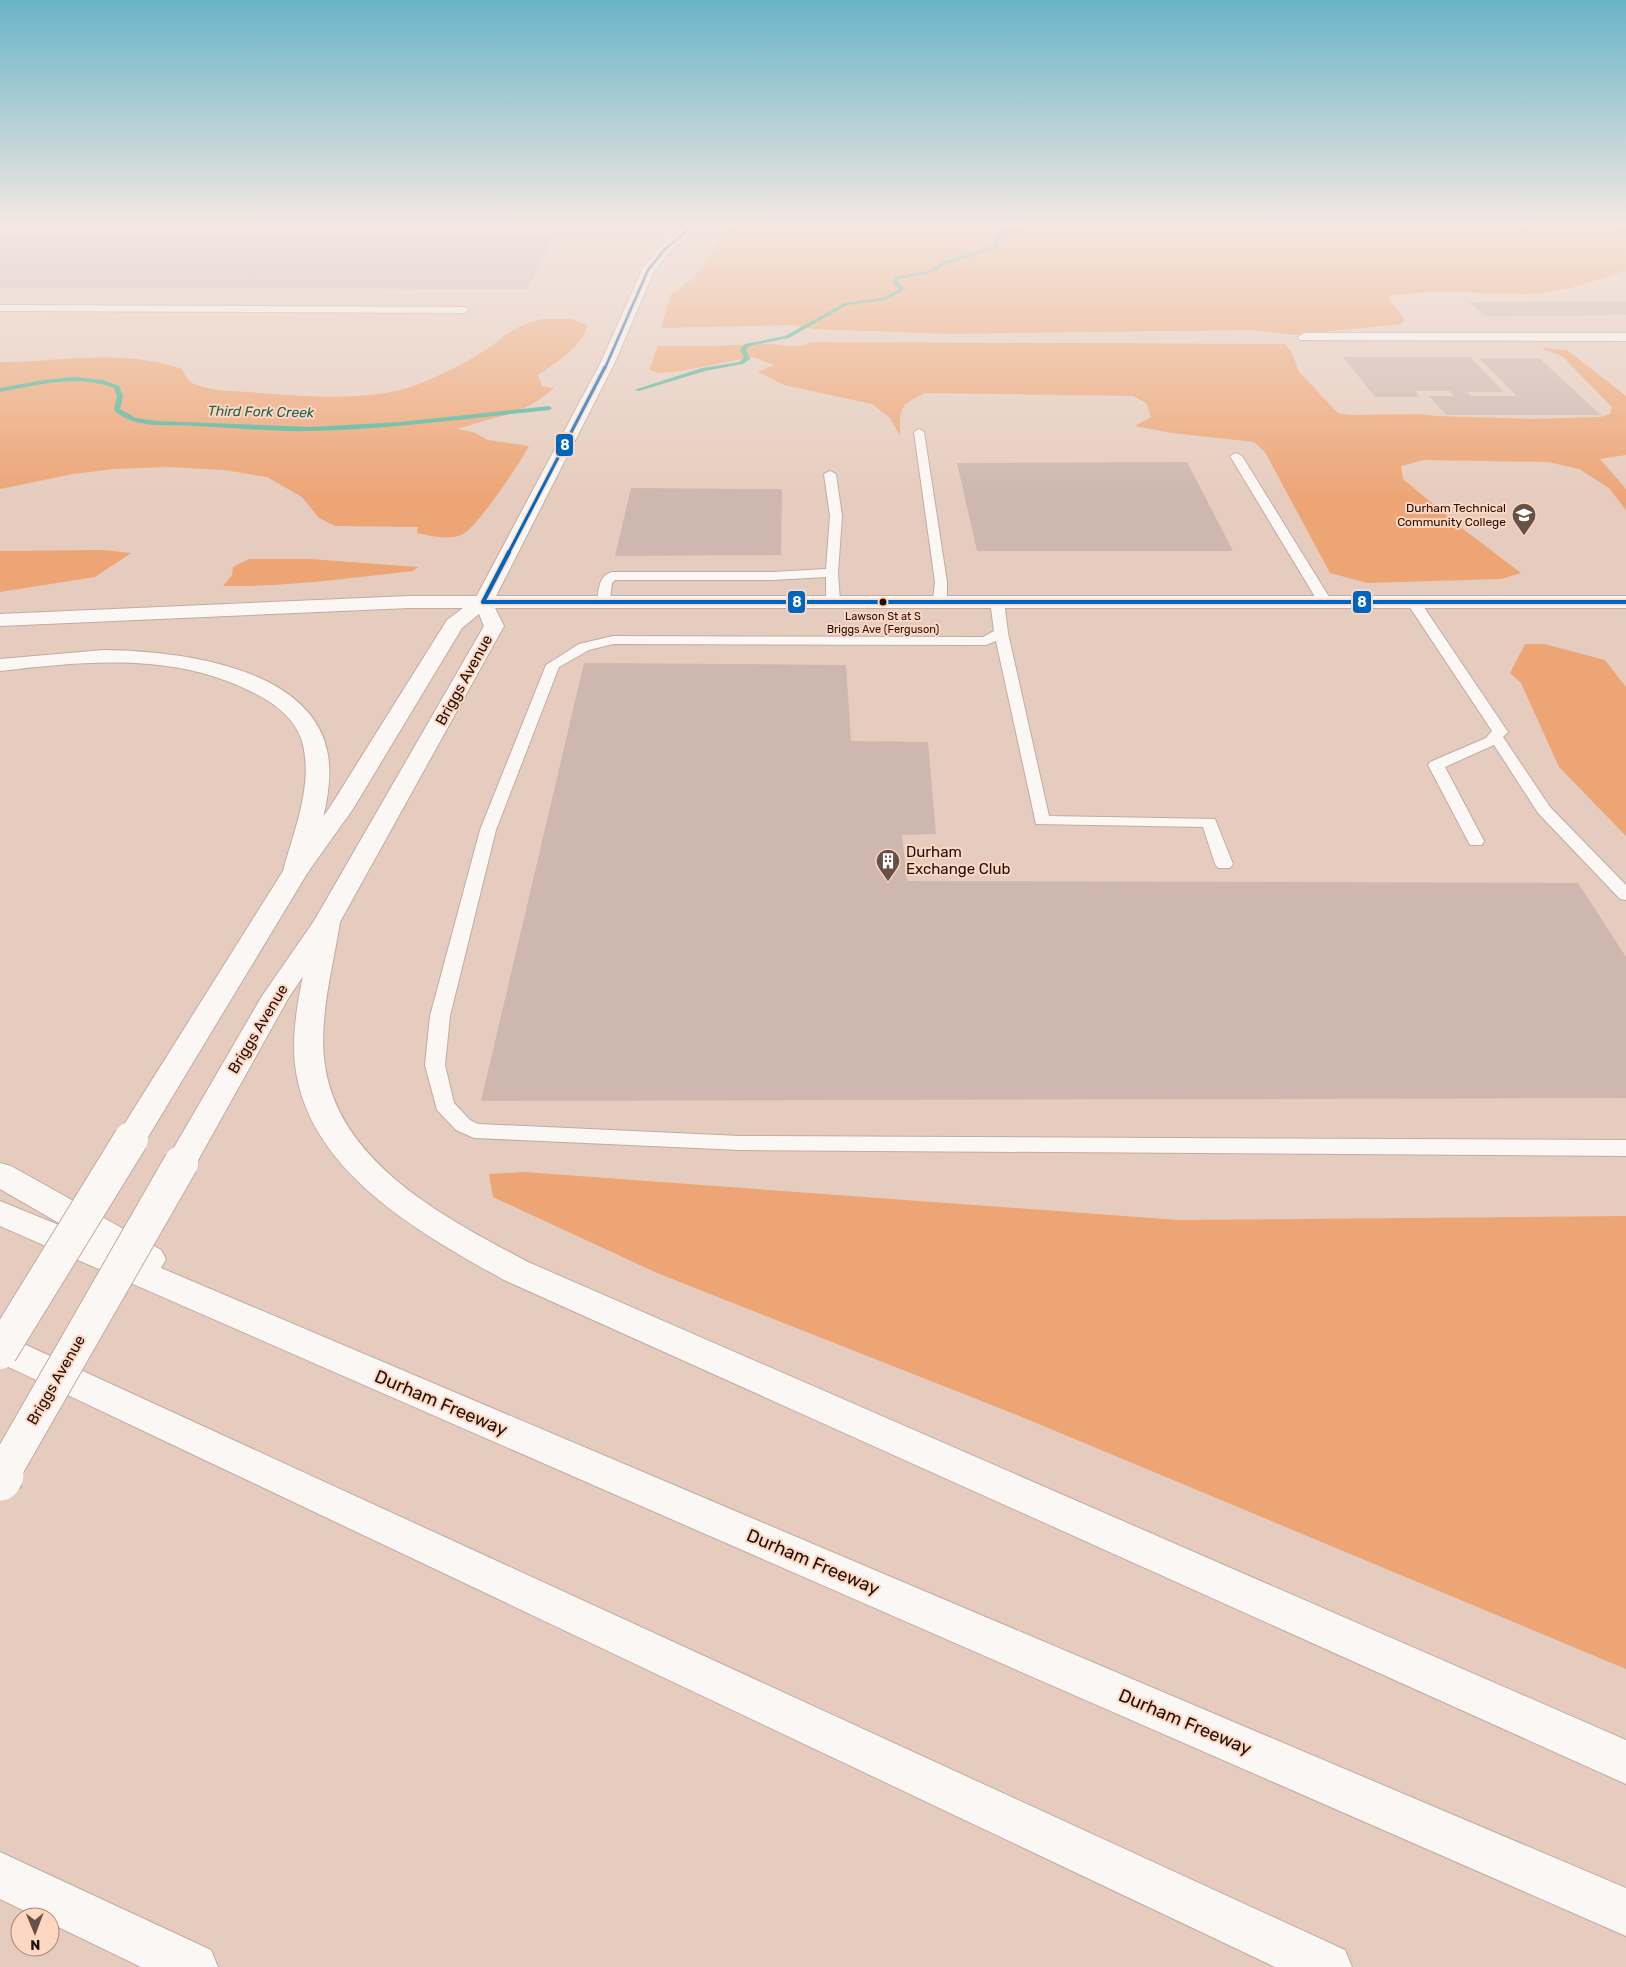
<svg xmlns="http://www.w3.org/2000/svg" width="1626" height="1967" font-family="Rubik,sans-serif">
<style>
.forest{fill:#eda575}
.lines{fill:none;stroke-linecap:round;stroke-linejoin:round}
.stream{fill:#4bb498;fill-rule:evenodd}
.building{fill:#cdb7af}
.lane-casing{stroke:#c0aca1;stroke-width:2}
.street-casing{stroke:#c0aca1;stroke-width:2}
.secondary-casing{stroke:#c0aca1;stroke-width:2}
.highway-casing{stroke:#c0aca1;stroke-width:2}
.lane{fill:#fbf7f5;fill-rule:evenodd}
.street{fill:#fbf7f5;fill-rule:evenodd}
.secondary{fill:#fbf7f5;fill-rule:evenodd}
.highway{fill:#fbf7f5;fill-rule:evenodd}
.secondary-bridge-far1-casing{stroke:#c0aca1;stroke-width:36;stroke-linecap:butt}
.secondary-bridge-casing{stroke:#c0aca1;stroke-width:46;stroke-linecap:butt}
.secondary-bridge-far1{stroke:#fbf7f5;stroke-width:34}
.secondary-bridge{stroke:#fbf7f5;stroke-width:43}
.bus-1-far2-casing{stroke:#fed7c2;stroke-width:4.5}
.bus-1-far1-casing{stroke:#fed7c2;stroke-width:5.5}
.bus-1-casing{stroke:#fed7c2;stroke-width:7}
.bus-1-far2{stroke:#0065bd;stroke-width:2.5}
.bus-1-far1{stroke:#0065bd;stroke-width:3}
.bus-1{stroke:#0065bd;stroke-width:4}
.bus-dot{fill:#1f0f06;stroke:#fed7c2;stroke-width:2}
.labels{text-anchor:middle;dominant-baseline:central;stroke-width:4;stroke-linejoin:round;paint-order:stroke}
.far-bus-label{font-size:11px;fill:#1f0f06;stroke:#fed7c2}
.far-poi-label{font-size:12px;fill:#1f0f06;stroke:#fed7c2;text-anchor:end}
.far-water-label{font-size:14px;font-style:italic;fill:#1c624f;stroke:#fed7c2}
.street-label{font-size:15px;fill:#1f0f06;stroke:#fed7c2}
.poi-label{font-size:15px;fill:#1f0f06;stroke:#fed7c2;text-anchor:start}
.near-street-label{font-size:18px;fill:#1f0f06;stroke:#fed7c2}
.line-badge{stroke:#fed7c2;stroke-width:2}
.badge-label{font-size:14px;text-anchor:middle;font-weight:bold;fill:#fff}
</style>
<rect width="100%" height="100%" fill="#e6ccbe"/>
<!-- forest -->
<path class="forest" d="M733,222H1616L1626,229V271C1593,281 1560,294 1525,294C1489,294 1453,290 1417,293C1407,294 1396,294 1387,297L1405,320L1401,324L1294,335L1254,330L949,334L814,329L794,325L661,328L671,294C705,274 710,251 733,222Z
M543,319H571L588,325C580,349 558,361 538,375L542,386L554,388C525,415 493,417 457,429L473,432L488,440L529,446C521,462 477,527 463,534C449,541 432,536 417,533L418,527L335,526L319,518L302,497L267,477L224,470L168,467L114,469L73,474L0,489V362C59,362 124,348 182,369C185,376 189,383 197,385C213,391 232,391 249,392C301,396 371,403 419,384C441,375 465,363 484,351C509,334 512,326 543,319Z
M810,342L1285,344L1292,353L1299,372L1338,413L1350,415L1420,414L1437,416L1531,419L1600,417L1610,414L1612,407L1562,356L1541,348L1567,350L1626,396V455L1600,459L1626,489V510L1609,488L1579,469L1548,462L1424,460L1401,466L1403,479L1463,529L1521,573L1501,579L1367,583L1330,573L1265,452L1254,442L1172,433L1135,426L1151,417L1146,403L1133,396L925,393C898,406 900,408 900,436L890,418L872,404L784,385L758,372L774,365L753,357L681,371L660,373L649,370L658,346C694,347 729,345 766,344C783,343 794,351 810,342Z
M102,550L131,553L95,577L0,592V551Z
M249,559H310L418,567L413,571C350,578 286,587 223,586L232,575L233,567Z
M1525,644H1544L1605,660L1626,687V836L1559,767L1521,683L1510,673Z
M524,1172L1178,1220L1626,1216V1669L1017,1415L657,1273L493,1197L489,1174Z"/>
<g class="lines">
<!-- stream -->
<path class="stream" d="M1013,222H1018L999,239L998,248L946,264L935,272L898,279V283L906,289L886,300L847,305L789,338L749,346L746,350L750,359L743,364L705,371L639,391L634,390L702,368L739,362L744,358L740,350L745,344L785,336L844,303L883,298L899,289L892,283L894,277L931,270L942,262L994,246L995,238Z
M74,377L103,380L119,386L123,396L120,409L136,418L157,421L311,427L400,422L549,406L552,408L549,410C470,418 391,429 311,431C273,432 235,428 198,426C171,424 134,430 114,410L117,396L114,388C76,374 38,385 0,392V388L44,380Z"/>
</g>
<!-- building -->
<path class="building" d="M0,235L554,236L527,289L0,288Z
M1626,301V315L1485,316L1469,302Z
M1343,357H1470L1504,392H1467L1471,396H1517L1479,358H1539L1601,415H1446L1429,396H1454L1450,391H1415L1420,397H1375Z
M1187,462L1233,551H977L957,463Z
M631,488L782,489L781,555L615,556Z
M584,663L846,665L851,741L928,742L936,834L902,835L907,881L1578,883L1626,957V1098L481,1101Z"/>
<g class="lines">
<defs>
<path id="lane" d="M0,305L465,307L469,310L465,313L0,311Z
M919,429L924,432L947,582V600L940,604L933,600L935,582L914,432Z
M1236,453L1242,456L1331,600L1329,603H1319L1317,600L1230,456Z
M830,471L836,474L842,516L838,573L840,601L838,604L833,605L826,601V577L773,580H615L612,583L609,605L604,606L597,602C599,590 598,576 612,572H773L826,569L830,516L824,474Z
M997,596L1004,600L1008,633L1049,816L1215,819L1233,864L1230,868H1218L1215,864L1203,827L1036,824L996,641L986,645L613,644L589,650L559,667L496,830L450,1016L445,1065L454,1103L470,1120L478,1124L740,1136L1626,1140V1156L740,1150L474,1138L456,1130L437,1110L425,1065L430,1016L480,830L546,665L579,644L613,636L983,637L994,631L990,600Z
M1412,596L1417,597L1508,732L1503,737L1550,807L1626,885V900L1620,899L1538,813L1494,745L1445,767L1484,841L1482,845H1470L1428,765L1430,762L1486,738L1492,731L1405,600Z"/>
<path id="street" d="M1305,333H1626V341L1300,340L1298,337Z"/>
<path id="secondary" d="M691,222H703L669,252L654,271L615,362L496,596H1626V608H495L504,626L340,922L289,997L192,1171L181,1174L170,1171L165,1163L262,996L314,921L484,626L479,614L462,628L353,809L308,872L142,1147L131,1150L120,1147L116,1139L120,1131L283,871L330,807L447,620L475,599L601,362L642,270L661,246Z"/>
<path id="highway" d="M409,596H483L490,598L493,602L490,606L483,608H409L0,626V614Z
M104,650C175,651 313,665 328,755C334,793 318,834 309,871L305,876L296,879L287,876L283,871C294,830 314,784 302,741C295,718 273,702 252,692C174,652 85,661 0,671V659Z
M327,914L336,916L340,922C333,968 318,1019 325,1066C340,1165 448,1219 528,1262L1626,1740V1784L504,1280C420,1233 308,1172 295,1065C290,1018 306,968 314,922L318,916Z
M0,1163L11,1166L161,1250L166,1259L161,1268L1626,1888V1936L0,1226V1201L71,1230L0,1189Z
M0,1333L1345,1950L1352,1967H1275L0,1363Z
M0,1852L211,1950L218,1967H141L50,1923V1917H37L0,1899Z"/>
</defs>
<!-- lane casing -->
<use href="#lane" class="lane-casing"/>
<!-- street casing -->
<use href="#street" class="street-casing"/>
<!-- secondary casing -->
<use href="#secondary" class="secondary-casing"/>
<!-- highway casing -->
<use href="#highway" class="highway-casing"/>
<!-- lane -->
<use href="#lane" class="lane"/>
<!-- street -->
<use href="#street" class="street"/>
<!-- secondary -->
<use href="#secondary" class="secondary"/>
<!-- highway -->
<use href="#highway" class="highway"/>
<defs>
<path id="secondary-bridge-far1" d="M0,1352L131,1139
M1,1477L181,1163"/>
<path id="secondary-bridge" d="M0,1479L2,1475"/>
</defs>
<!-- secondary-bridge-far1 casing -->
<use href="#secondary-bridge-far1" class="secondary-bridge-far1-casing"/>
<!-- secondary-bridge casing -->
<use href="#secondary-bridge" class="secondary-bridge-casing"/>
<!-- secondary-bridge-far1 -->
<use href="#secondary-bridge-far1" class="secondary-bridge-far1"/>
<!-- secondary-bridge -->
<use href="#secondary-bridge" class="secondary-bridge"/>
<defs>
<path id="bus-1-far2" d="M605,368L648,270L665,249L698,222"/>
<path id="bus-1-far1" d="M508,554L605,367"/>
<path id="bus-1" d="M509,552L483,602H1626"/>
</defs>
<!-- bus-1-far2 casing -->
<use href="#bus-1-far2" class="bus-1-far2-casing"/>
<!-- bus-1-far1 casing -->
<use href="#bus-1-far1" class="bus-1-far1-casing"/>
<!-- bus-1 casing -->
<use href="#bus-1" class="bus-1-casing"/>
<!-- bus-1-far2 -->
<use href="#bus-1-far2" class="bus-1-far2"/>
<!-- bus-1-far1 -->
<use href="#bus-1-far1" class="bus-1-far1"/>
<!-- bus-1 -->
<use href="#bus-1" class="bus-1"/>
</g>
<!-- sky -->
<linearGradient id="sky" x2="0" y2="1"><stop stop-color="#69b4c8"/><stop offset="0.45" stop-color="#f4e8e2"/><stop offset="1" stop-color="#f4e8e2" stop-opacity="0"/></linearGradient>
<rect width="1626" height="498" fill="url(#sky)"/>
<!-- icons -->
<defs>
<symbol id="university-pin" viewBox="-11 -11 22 30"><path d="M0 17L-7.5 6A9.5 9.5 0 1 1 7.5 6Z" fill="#655146" stroke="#fed7c2"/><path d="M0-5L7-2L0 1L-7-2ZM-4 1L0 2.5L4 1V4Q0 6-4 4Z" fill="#fff"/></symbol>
<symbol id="building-pin" viewBox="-11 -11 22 30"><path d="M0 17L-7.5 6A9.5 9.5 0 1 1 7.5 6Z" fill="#655146" stroke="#fed7c2"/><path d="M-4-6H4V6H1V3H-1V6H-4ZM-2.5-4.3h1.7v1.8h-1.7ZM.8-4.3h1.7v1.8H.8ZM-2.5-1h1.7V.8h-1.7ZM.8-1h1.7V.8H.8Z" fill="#fff"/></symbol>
</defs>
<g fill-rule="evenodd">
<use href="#university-pin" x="1510" y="501" width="28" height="38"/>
<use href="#building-pin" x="874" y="847" width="28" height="38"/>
</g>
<!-- markers -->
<circle class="bus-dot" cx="883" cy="602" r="4.5"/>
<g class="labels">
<!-- far-bus labels -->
<g class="far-bus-label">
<text x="883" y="616">Lawson St at S<tspan x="883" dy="13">Briggs Ave (Ferguson)</tspan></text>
</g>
<!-- far-poi labels -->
<g class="far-poi-label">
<text x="1506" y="508">Durham Technical<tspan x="1506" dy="14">Community College</tspan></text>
</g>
<!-- far-water labels -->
<g class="far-water-label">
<text transform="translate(261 412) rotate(1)">Third Fork Creek</text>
</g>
<!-- street labels -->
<g class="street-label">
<text transform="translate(464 680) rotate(-61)">Briggs Avenue</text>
<text transform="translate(258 1029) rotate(-59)">Briggs Avenue</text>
<text transform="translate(56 1380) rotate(-60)">Briggs Avenue</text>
</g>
<!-- poi labels -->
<g class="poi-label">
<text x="906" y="852">Durham<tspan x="906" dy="17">Exchange Club</tspan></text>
</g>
<!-- near-street labels -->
<g class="near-street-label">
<text transform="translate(441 1403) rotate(23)">Durham Freeway</text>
<text transform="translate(813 1562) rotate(23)">Durham Freeway</text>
<text transform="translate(1185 1722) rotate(23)">Durham Freeway</text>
</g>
</g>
<g class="line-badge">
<rect x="555" y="433" width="19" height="24" rx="5" fill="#0065bd"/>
<rect x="787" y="590" width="19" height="24" rx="5" fill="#0065bd"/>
<rect x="1352" y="590" width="20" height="24" rx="5" fill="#0065bd"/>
</g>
<g class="badge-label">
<text x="565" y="450">8</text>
<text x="797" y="607">8</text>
<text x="1362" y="607">8</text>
</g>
<!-- north arrow -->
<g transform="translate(35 1932) rotate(179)"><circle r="24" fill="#fed7c2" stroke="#a58777"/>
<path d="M0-4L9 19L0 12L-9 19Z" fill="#655146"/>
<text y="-8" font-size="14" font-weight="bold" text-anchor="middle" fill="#1f0f06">N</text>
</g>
</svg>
